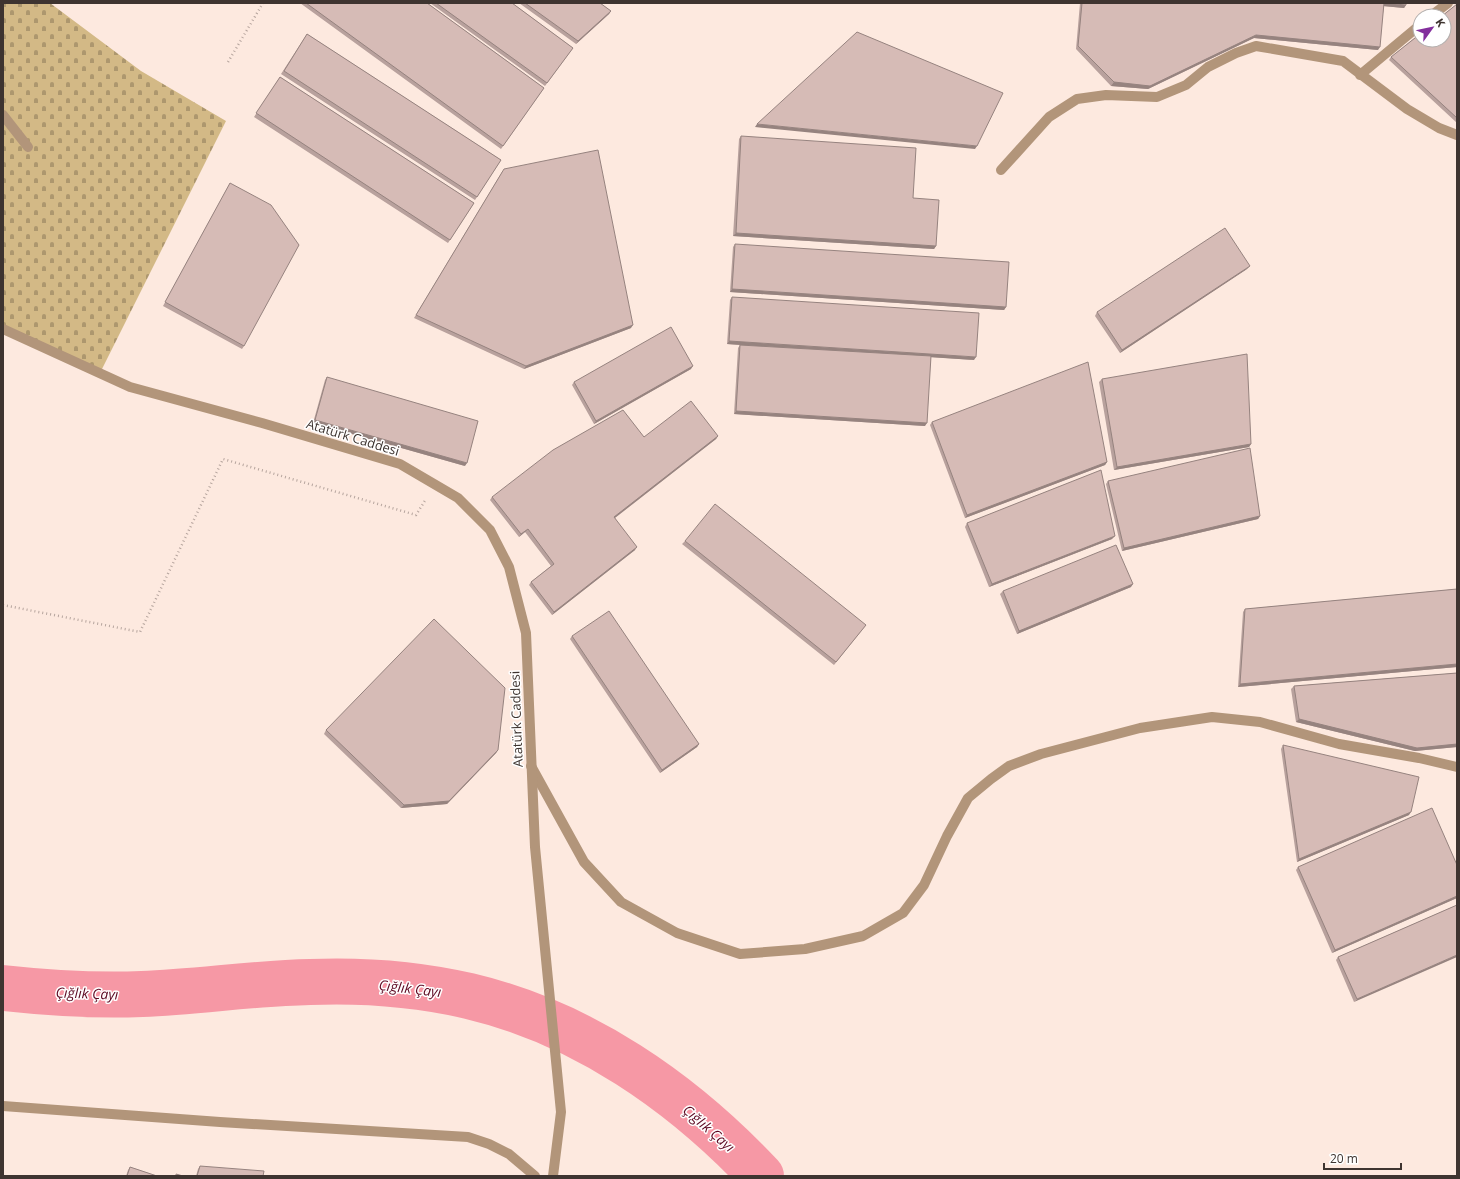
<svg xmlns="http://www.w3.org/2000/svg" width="1460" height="1179" font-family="'Open Sans',sans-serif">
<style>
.cemetery{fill:url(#cemetery-stones)}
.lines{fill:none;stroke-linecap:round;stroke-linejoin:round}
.river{stroke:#f698a5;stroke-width:46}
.path{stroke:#b6a59e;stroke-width:2.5;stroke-dasharray:1 3;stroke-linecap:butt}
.service{stroke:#b2957a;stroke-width:10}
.minor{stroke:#b2957a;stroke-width:10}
.tertiary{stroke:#b2957a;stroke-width:10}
.wall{fill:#b8a19d}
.shaded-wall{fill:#96837f}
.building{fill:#d6bbb6;stroke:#96837f}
.labels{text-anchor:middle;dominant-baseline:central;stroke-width:3;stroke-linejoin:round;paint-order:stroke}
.street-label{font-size:13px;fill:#3e3430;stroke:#fff}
.water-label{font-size:14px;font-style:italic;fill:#5c0821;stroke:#fff}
</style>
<defs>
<pattern id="cemetery-stones" width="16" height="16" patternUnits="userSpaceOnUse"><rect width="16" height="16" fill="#d3b986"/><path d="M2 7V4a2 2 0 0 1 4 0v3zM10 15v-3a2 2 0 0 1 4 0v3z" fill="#ad976e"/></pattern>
</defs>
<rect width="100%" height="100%" fill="#fde9df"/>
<!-- cemetery -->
<path class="cemetery" d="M 3,3 L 50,3 L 141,71 L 226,121 L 100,373 L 3,329 Z"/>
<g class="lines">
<!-- river -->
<path class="river" d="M 3,988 C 49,993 96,996 142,994 C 198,992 254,983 310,982 C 362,980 417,984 469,996 C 583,1023 682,1092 761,1176"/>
<!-- path -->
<path class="path" d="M 228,62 L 263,3
M 3,605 L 140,632 L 223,459 L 416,515 L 426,499"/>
<!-- service -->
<path class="service" d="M 3,115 L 28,147"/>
<!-- minor -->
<path class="minor" d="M 1431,16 L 1448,3
M 1360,75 L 1420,25
M 1001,170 L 1049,117 L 1077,99 L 1106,95 L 1157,97 L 1186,85 L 1208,67 L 1236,53 L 1256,46 L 1343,61 L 1407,109 L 1439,128 L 1457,135
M 531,766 L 584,862 L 621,902 L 677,933 L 740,954 L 805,949 L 863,936 L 903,913 L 924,885 L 947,836 L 968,798 L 991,779 L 1009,766 L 1041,754 L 1140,728 L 1212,717 L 1260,722 L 1339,744 L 1419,758 L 1457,767
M 3,1106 L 220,1122 L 468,1137 L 489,1144 L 509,1154 L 535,1176"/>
<!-- tertiary -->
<path class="tertiary" d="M 3,329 L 130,387 L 262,423 L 400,464 L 458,498 L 490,530 L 509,567 L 526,633 L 535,847 L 561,1112 L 553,1176"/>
</g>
<!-- wall -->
<path class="wall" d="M 300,3 L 427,3 L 544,88 L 501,149 Z
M 430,3 L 512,3 L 573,48 L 545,86 Z
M 519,3 L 600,3 L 611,11 L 609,14 L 576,44 Z
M 1080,3 L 1406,3 L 1406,5 L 1404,8 L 1384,6 L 1378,50 L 1254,38 L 1148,89 L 1111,86 L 1076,49 Z
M 1457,4 L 1457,123 L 1389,60 L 1391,57 Z
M 307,34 L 501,160 L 475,200 L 281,74 Z
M 280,77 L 474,203 L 448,243 L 254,117 Z
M 741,136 L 913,198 L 936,246 L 934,249 L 733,236 L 739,139 Z
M 502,172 L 631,328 L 524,369 L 414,318 Z
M 230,183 L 244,346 L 242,349 L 163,306 Z
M 735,244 L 1006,307 L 1004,310 L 730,292 L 733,247 Z
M 1247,269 L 1120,353 L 1095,316 L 1097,312 Z
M 732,297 L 974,360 L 931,357 L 925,426 L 734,414 L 738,348 L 740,345 L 727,344 L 730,300 Z
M 691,369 L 594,424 L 572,385 L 574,382 Z
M 327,377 L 465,466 L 313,423 L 325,380 Z
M 1102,379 L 1251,444 L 1249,447 L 1114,470 L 1099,382 Z
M 932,422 L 1107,462 L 1105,465 L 965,518 L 930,425 Z
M 718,436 L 716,439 L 615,518 L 635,550 L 552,615 L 529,585 L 531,582 L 551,566 L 525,532 L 519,537 L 490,500 L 492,497 L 644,437 Z
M 1108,481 L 1260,516 L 1258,519 L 1122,551 L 1106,484 Z
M 967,523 L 1112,539 L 989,587 L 965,527 Z
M 685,541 L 866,625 L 834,665 L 682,544 Z
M 1131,587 L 1017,634 L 1000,594 L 1003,591 Z
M 1457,589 L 1457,667 L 1238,687 L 1243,612 L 1245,609 Z
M 572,636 L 699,744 L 697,747 L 660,773 L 570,639 Z
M 1457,673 L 1457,747 L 1415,751 L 1296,722 L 1291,689 L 1294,686 Z
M 326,730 L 498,750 L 496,753 L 447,804 L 401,808 L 324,734 Z
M 1283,745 L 1409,815 L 1297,862 L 1281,749 Z
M 1457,865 L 1457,898 L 1332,953 L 1296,870 L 1298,867 Z
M 1457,905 L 1354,1002 L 1336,960 L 1338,957 Z
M 200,1166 L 263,1176 L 196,1176 L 198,1169 Z
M 130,1167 L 157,1176 L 126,1176 L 128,1170 Z"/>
<!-- shaded-wall -->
<path class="shaded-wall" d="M 1384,3 L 1406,5 L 1404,8 L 1382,6 Z
M 611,11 L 609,14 L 576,44 L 578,41 Z
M 1256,35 L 1380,47 L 1378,50 L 1254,38 L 1148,89 L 1111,86 L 1114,82 Z
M 757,124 L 977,146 L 975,149 L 755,127 Z
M 736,233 L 936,246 L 934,249 L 733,236 Z
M 1250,266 L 1247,269 L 1120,353 L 1122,350 Z
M 732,289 L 1006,307 L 1004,310 L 730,292 Z
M 633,325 L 631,328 L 524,369 L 526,366 Z
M 729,341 L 976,357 L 974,360 L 727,344 Z
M 693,366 L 691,369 L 594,424 L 596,421 Z
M 736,411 L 927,423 L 925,426 L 734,414 Z
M 315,420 L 467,463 L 465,466 L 313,423 Z
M 718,436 L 716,439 L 612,520 L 614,517 Z
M 1251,444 L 1249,447 L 1114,470 L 1117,467 Z
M 1107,462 L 1105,465 L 965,518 L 967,515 Z
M 1260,516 L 1258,519 L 1122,551 L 1124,548 Z
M 528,529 L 525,532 L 519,537 L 521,534 Z
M 1115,536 L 1112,539 L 989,587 L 992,584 Z
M 637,547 L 635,550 L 552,615 L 554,612 Z
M 1133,584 L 1131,587 L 1017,634 L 1019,631 Z
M 1457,664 L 1457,667 L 1238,687 L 1240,684 Z
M 1299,719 L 1457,744 L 1457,747 L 1415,751 L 1296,722 Z
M 699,744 L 697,747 L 660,773 L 662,770 Z
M 498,750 L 496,753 L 447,804 L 401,808 L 404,805 Z
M 1411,812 L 1409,815 L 1297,862 L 1299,859 Z
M 1457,896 L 1457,898 L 1332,953 L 1335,950 Z
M 1457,955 L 1457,957 L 1354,1002 L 1357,999 Z"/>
<!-- building -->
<path class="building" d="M 306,3 L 427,3 L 544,88 L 503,146 Z
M 436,3 L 512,3 L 573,48 L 547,83 Z
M 525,3 L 600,3 L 611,11 L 578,41 Z
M 1082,3 L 1406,3 L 1406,5 L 1384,3 L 1380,47 L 1256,35 L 1150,86 L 1114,82 L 1078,46 Z
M 1457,4 L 1457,118 L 1391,57 L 1420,34 L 1420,40 L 1444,40 L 1444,16 L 1442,16 Z
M 857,32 L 1003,93 L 977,146 L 757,124 Z
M 307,34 L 501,160 L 477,197 L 284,71 Z
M 280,77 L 474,203 L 450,240 L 256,113 Z
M 741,136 L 916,148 L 913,198 L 939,200 L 936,246 L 736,233 Z
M 598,150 L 633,325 L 526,366 L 416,315 L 504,169 Z
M 230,183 L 271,205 L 299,245 L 244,346 L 165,302 Z
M 1225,228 L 1250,266 L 1122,350 L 1097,312 Z
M 735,244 L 1009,262 L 1006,307 L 732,289 Z
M 732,297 L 979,313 L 976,357 L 729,341 Z
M 671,327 L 693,366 L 596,421 L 574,382 Z
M 740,345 L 931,356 L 927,423 L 736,411 Z
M 1247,354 L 1251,444 L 1117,467 L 1102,379 Z
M 1088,362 L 1107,462 L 967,515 L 932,422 Z
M 327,377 L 478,421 L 467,463 L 315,420 Z
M 691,401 L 718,436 L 614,517 L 637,547 L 554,612 L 531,582 L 554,564 L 528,529 L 521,534 L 492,497 L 553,450 L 623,410 L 644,437 Z
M 1250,448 L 1260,516 L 1124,548 L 1108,481 Z
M 1101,470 L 1115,536 L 992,584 L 967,523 Z
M 715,504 L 866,625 L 836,662 L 685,541 Z
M 1116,545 L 1133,584 L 1019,631 L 1003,591 Z
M 1457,589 L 1457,664 L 1240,684 L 1245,609 Z
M 609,611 L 699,744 L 662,770 L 572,636 Z
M 434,619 L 505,688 L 498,750 L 449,801 L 404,805 L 326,730 Z
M 1457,673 L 1457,744 L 1417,748 L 1299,719 L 1294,686 Z
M 1283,745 L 1419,777 L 1411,812 L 1299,859 Z
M 1432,808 L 1457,865 L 1457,896 L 1335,950 L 1298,867 Z
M 1457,905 L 1457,955 L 1357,999 L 1338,957 Z
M 200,1166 L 264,1171 L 263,1176 L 197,1176 Z
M 130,1167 L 157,1176 L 127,1176 Z
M 176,1174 L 183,1176 L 176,1176 Z"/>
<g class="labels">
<!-- street labels -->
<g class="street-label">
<text transform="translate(353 437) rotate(17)">Atatürk Caddesi</text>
<text transform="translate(516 719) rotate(-92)">Atatürk Caddesi</text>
</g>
<!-- water labels -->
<g class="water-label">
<text transform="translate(410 988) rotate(7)">Çığlık Çayı</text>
<text transform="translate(87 993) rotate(2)">Çığlık Çayı</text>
<text transform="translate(709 1128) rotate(41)">Çığlık Çayı</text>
</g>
</g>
<!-- border -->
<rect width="1460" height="1179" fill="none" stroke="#3e3430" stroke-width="8"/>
<!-- north arrow -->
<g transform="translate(1432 28) rotate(57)"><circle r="19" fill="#ffffff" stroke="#b2aeac"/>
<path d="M0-3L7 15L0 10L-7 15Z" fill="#832f9d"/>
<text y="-6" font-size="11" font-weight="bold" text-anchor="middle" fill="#3e3430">K</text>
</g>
<!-- scale -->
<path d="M1324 1163v6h77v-6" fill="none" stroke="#3e3430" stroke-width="2"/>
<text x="1330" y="1163" font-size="12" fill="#3e3430" stroke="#ffffff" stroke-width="3" paint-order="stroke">20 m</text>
</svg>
